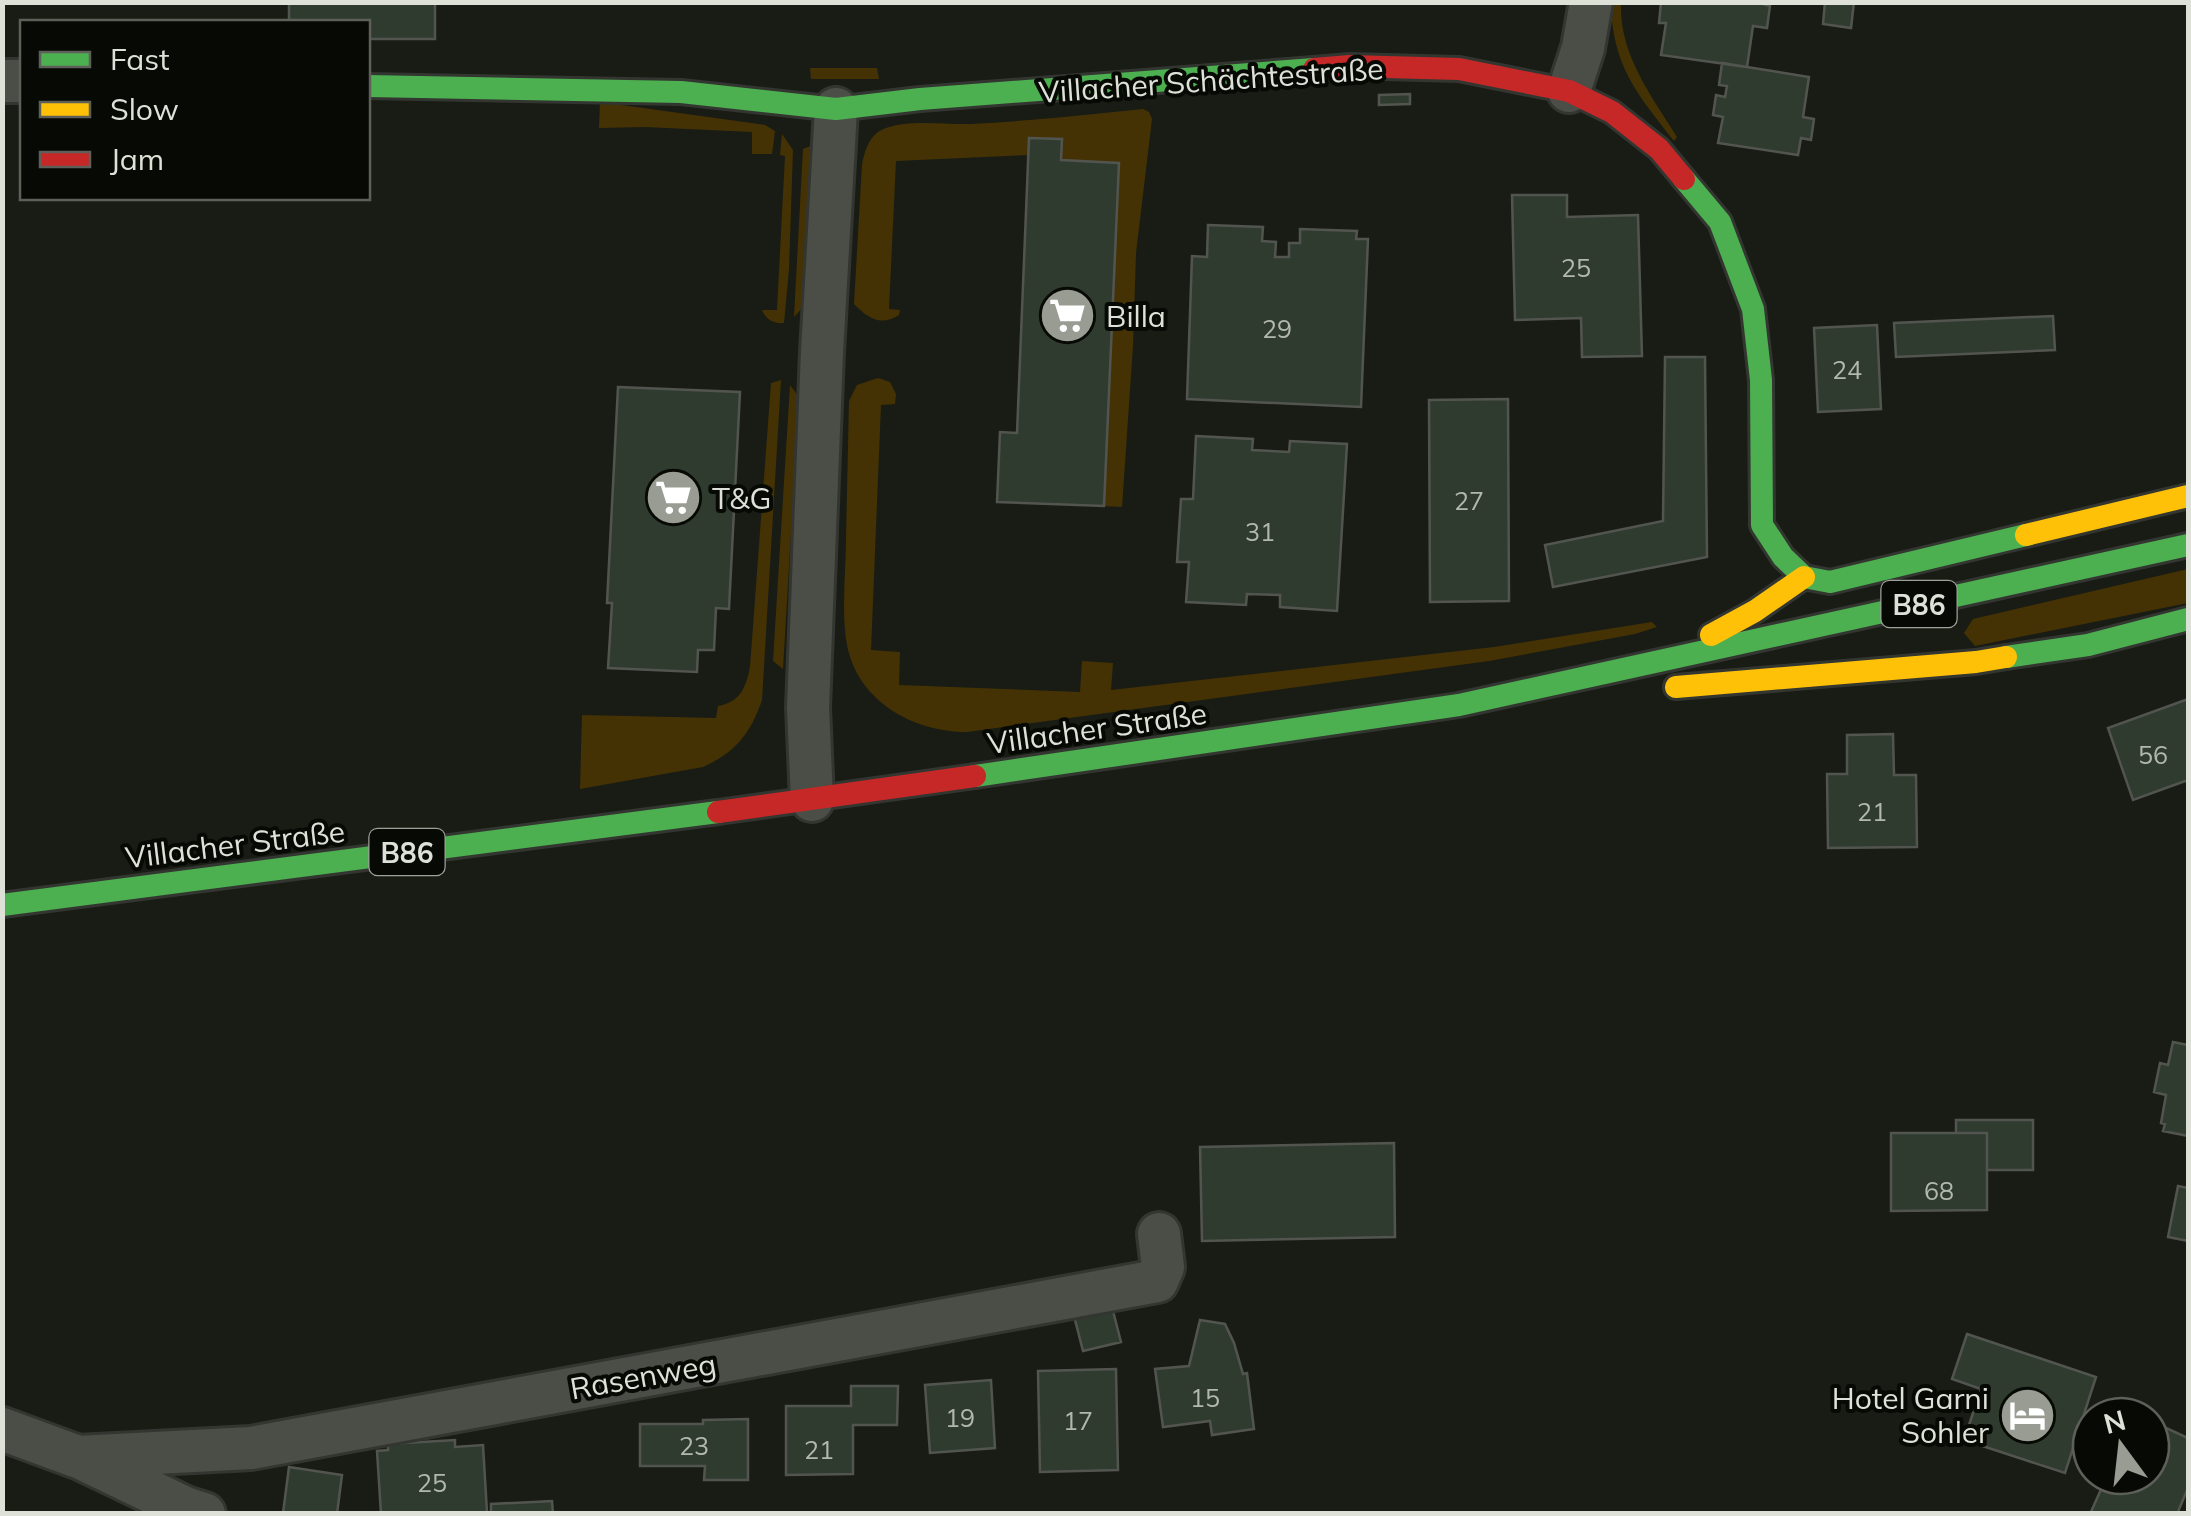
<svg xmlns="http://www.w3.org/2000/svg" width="2191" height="1516" font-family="Mulish,sans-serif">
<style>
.green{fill:#443205}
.building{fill:#303b2f;stroke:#52554f;stroke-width:2.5}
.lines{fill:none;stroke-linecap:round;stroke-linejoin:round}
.street-casing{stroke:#333630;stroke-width:48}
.fast-casing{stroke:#333630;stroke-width:28}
.slow-casing{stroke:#333630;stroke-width:28}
.jam-casing{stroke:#333630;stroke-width:28}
.street{stroke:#4b4e47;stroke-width:42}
.fast{stroke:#4caf50;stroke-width:22}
.slow{stroke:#ffc107;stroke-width:22}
.jam{stroke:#c62828;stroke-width:22}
.labels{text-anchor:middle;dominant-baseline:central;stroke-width:8;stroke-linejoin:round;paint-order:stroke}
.number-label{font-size:25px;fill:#b2b8ad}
.shield{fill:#070904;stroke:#9da098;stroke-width:2.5}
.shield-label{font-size:28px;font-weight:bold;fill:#dde1d7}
.street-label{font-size:30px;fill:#dde1d7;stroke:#070904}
.poi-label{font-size:30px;fill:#dde1d7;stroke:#070904;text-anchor:start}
</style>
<rect width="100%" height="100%" fill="#191c14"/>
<!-- green -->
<path class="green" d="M 1611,3 L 1621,3 C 1619,54 1651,95 1677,137 L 1674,141 C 1637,94 1612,65 1611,3 Z
M 810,68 L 877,68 L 879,79 L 811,79 Z
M 600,102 L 765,125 L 775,131 L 772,154 L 752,154 L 752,132 L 645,127 L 599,128 Z
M 1143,109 L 1149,112 L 1152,119 L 1136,253 L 1133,346 L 1122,507 L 1104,506 L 1118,163 L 1061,160 L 1062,139 L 1030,138 L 1028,155 L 896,161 L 889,309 L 900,310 L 899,315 C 880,327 868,318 854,304 L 862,165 C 865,150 869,134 886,128 C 911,119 944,125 971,124 C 1029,121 1086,115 1143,109 Z
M 782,134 L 793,150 L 789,269 L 784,323 C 774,324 766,320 762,310 L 777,310 L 785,156 L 780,155 Z
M 813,145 L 804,306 L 794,317 L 803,149 Z
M 878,378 L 890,382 L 896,394 L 895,404 L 881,405 L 871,650 L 900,652 L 899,685 L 1080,692 L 1082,661 L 1113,663 L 1111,690 L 1494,647 L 1652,622 L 1657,627 L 1635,634 L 1489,661 L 967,732 C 914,732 858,702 847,645 C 841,611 846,573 846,538 C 847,492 848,447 849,401 L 857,385 Z
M 781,380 L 762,700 C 751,733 735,753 703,767 L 580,789 L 582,715 L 716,718 L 718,706 C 740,702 746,688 750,667 L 771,383 Z
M 790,385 L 799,397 L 783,669 L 773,661 Z
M 2188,569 L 2188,603 L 1975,646 L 1964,633 L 1973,619 Z"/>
<!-- building -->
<path class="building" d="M 289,2 L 435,2 L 435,39 L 368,39 L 368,22 L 289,22 Z
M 1661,2 L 1756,2 L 1770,6 L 1767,28 L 1753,26 L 1747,67 L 1661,55 L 1666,23 L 1659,23 Z
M 1825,2 L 1854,2 L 1851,28 L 1823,24 Z
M 1722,63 L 1809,77 L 1803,117 L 1814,119 L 1811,140 L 1801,138 L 1798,155 L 1718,143 L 1723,117 L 1713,115 L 1716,95 L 1725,97 L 1727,86 L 1719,85 Z
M 1410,94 L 1410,104 L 1379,105 L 1379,95 Z
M 1029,138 L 1062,139 L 1061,160 L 1119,163 L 1104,506 L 997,502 L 1000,432 L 1017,433 Z
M 1512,195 L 1567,195 L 1567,217 L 1638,215 L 1642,356 L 1582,357 L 1581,318 L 1515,320 Z
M 1208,225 L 1263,227 L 1262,241 L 1276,242 L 1275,257 L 1289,257 L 1289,243 L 1300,243 L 1300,229 L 1357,231 L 1356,239 L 1368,239 L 1361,407 L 1187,399 L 1192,256 L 1207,257 Z
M 2053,316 L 2055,350 L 1896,357 L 1894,323 Z
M 1877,325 L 1881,409 L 1818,412 L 1814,328 Z
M 1665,357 L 1705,357 L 1707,557 L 1553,587 L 1545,545 L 1663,521 Z
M 618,387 L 740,392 L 729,609 L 716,608 L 714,650 L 698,650 L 697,672 L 608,668 L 612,603 L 607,603 Z
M 1508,399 L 1509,601 L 1430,602 L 1429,400 Z
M 1196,436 L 1253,439 L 1252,450 L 1289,452 L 1290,441 L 1347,444 L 1337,611 L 1280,607 L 1280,595 L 1247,594 L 1246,605 L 1186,602 L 1189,562 L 1177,562 L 1181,499 L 1193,499 Z
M 2188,699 L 2188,780 L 2133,800 L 2108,728 Z
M 1893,734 L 1894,775 L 1916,775 L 1917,847 L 1828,848 L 1827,774 L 1847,774 L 1847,735 Z
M 2173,1042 L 2188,1045 L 2188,1136 L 2163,1131 L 2165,1124 L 2161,1123 L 2166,1095 L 2154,1092 L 2160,1063 L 2168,1065 Z
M 1956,1120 L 2033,1120 L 2033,1170 L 1987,1170 L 1987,1133 L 1956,1133 Z
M 1891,1133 L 1987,1133 L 1987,1210 L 1891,1211 Z
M 1394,1143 L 1395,1237 L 1202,1241 L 1200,1147 Z
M 2178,1186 L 2188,1188 L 2188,1241 L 2168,1237 Z
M 1112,1307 L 1121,1342 L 1083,1351 L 1074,1316 Z
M 1200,1320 L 1225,1324 L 1234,1343 L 1243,1374 L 1247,1373 L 1254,1429 L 1212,1435 L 1210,1421 L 1163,1427 L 1155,1369 L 1189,1366 Z
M 1967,1334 L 2096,1377 L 2065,1473 L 1964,1440 L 1981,1389 L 1952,1379 Z
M 1116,1369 L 1118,1470 L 1040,1472 L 1038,1371 Z
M 991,1380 L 995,1448 L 930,1453 L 925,1385 Z
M 851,1386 L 898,1386 L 897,1425 L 853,1425 L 853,1474 L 786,1475 L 786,1406 L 851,1406 Z
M 748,1419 L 748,1480 L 704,1480 L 705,1466 L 640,1466 L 640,1424 L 703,1424 L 703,1420 Z
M 2151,1421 L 2188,1438 L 2188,1488 L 2177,1514 L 2090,1514 L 2107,1476 L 2151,1476 Z
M 455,1440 L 455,1447 L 483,1445 L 487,1512 L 381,1514 L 377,1451 L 388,1450 L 388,1444 Z
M 289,1467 L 342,1475 L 337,1514 L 283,1513 Z
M 552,1501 L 553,1514 L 491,1514 L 491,1504 Z"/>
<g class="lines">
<defs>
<path id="street" d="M 2,81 L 22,81
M 1569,91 L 1583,48 L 1591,2
M 812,800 L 808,707 L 822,352 L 836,109
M 2,1429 L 78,1457 L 251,1448 L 1157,1281 L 1163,1267 L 1159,1234
M 83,1459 L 185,1508 L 204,1514"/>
<path id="fast" d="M 368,86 L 681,92 L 836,109 L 920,99 L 1314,69
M 1684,179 L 1720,222 L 1753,309 L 1761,380 L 1762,525 L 1783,557 L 1804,577 L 1830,582 L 2026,535
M 2006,657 L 2088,645 L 2188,619
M 975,776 L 1459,705 L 2188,545
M 2,905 L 718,812"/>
<path id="slow" d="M 2026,535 L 2188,496
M 1711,635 L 1755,611 L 1804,577
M 1676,687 L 1976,662 L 2006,657"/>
<path id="jam" d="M 1314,69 L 1350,66 L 1459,69 L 1569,91 L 1612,112 L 1659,149 L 1684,179
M 718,812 L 975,776"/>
</defs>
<!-- street casing -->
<use href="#street" class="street-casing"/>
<!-- fast casing -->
<use href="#fast" class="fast-casing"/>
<!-- slow casing -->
<use href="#slow" class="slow-casing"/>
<!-- jam casing -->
<use href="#jam" class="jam-casing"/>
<!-- street -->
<use href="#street" class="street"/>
<!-- fast -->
<use href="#fast" class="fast"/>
<!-- slow -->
<use href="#slow" class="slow"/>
<!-- jam -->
<use href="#jam" class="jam"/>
</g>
<!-- icons -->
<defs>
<symbol id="supermarket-disc" viewBox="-11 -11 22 22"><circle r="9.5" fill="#989c93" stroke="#070904"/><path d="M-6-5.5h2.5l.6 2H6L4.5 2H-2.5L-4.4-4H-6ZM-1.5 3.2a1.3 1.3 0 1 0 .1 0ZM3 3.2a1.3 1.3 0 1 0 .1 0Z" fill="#fff"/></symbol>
<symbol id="hotel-disc" viewBox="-11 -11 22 22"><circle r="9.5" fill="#989c93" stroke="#070904"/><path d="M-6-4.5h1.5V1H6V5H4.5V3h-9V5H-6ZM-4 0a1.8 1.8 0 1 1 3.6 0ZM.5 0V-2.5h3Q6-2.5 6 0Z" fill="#fff"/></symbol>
</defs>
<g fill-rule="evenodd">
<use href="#supermarket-disc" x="1036" y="284" width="63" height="63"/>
<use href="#supermarket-disc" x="642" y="466" width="63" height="63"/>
<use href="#hotel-disc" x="1996" y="1384" width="63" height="63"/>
</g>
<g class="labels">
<!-- number labels -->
<g class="number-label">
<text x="1576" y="267">25</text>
<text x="1277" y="328">29</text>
<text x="1847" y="369">24</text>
<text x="1469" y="500">27</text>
<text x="1260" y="531">31</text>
<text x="2153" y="754">56</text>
<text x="1872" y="811">21</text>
<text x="1939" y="1190">68</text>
<text x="1205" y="1397">15</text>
<text x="960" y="1417">19</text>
<text x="1078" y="1420">17</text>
<text x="694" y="1445">23</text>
<text x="819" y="1449">21</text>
<text x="432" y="1482">25</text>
</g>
<!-- shield labels -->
<g class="shield">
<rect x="1881.5" y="581" width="75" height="46" rx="8"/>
<rect x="369.5" y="829" width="75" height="46" rx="8"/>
</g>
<g class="shield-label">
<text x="1919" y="604">B86</text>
<text x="407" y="852">B86</text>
</g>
<!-- street labels -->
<g class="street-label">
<text transform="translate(1211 80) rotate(-4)">Villacher Schächtestraße</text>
<text transform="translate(1097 728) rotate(-8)">Villacher Straße</text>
<text transform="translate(235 844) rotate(-7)">Villacher Straße</text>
<text transform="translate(643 1376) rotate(-10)">Rasenweg</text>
</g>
<!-- poi labels -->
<g class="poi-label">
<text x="1106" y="316">Billa</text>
<text x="712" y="498">T&amp;G</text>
<text x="1989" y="1398" text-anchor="end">Hotel Garni<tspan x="1989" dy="34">Sohler</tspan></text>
</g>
</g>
<!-- border -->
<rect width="2191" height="1516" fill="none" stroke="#dde1d7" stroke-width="10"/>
<!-- legend -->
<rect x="20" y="20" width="350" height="180" fill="#070904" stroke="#5d5f58" stroke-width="2.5"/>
<rect x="40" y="52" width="50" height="15" fill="#4caf50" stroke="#5d5f58" stroke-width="2.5"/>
<text x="110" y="70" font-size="30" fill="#dde1d7">Fast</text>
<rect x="40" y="102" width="50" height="15" fill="#ffc107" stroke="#5d5f58" stroke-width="2.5"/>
<text x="110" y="120" font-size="30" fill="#dde1d7">Slow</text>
<rect x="40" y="152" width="50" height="15" fill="#c62828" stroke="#5d5f58" stroke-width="2.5"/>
<text x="110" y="170" font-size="30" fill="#dde1d7">Jam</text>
<!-- north arrow -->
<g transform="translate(2121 1446) rotate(345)"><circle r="48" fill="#070904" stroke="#5d5f58" stroke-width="2.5"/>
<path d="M0-8L18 38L0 25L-18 38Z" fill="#989c93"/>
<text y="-15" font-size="28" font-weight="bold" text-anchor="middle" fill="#dde1d7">N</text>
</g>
</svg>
